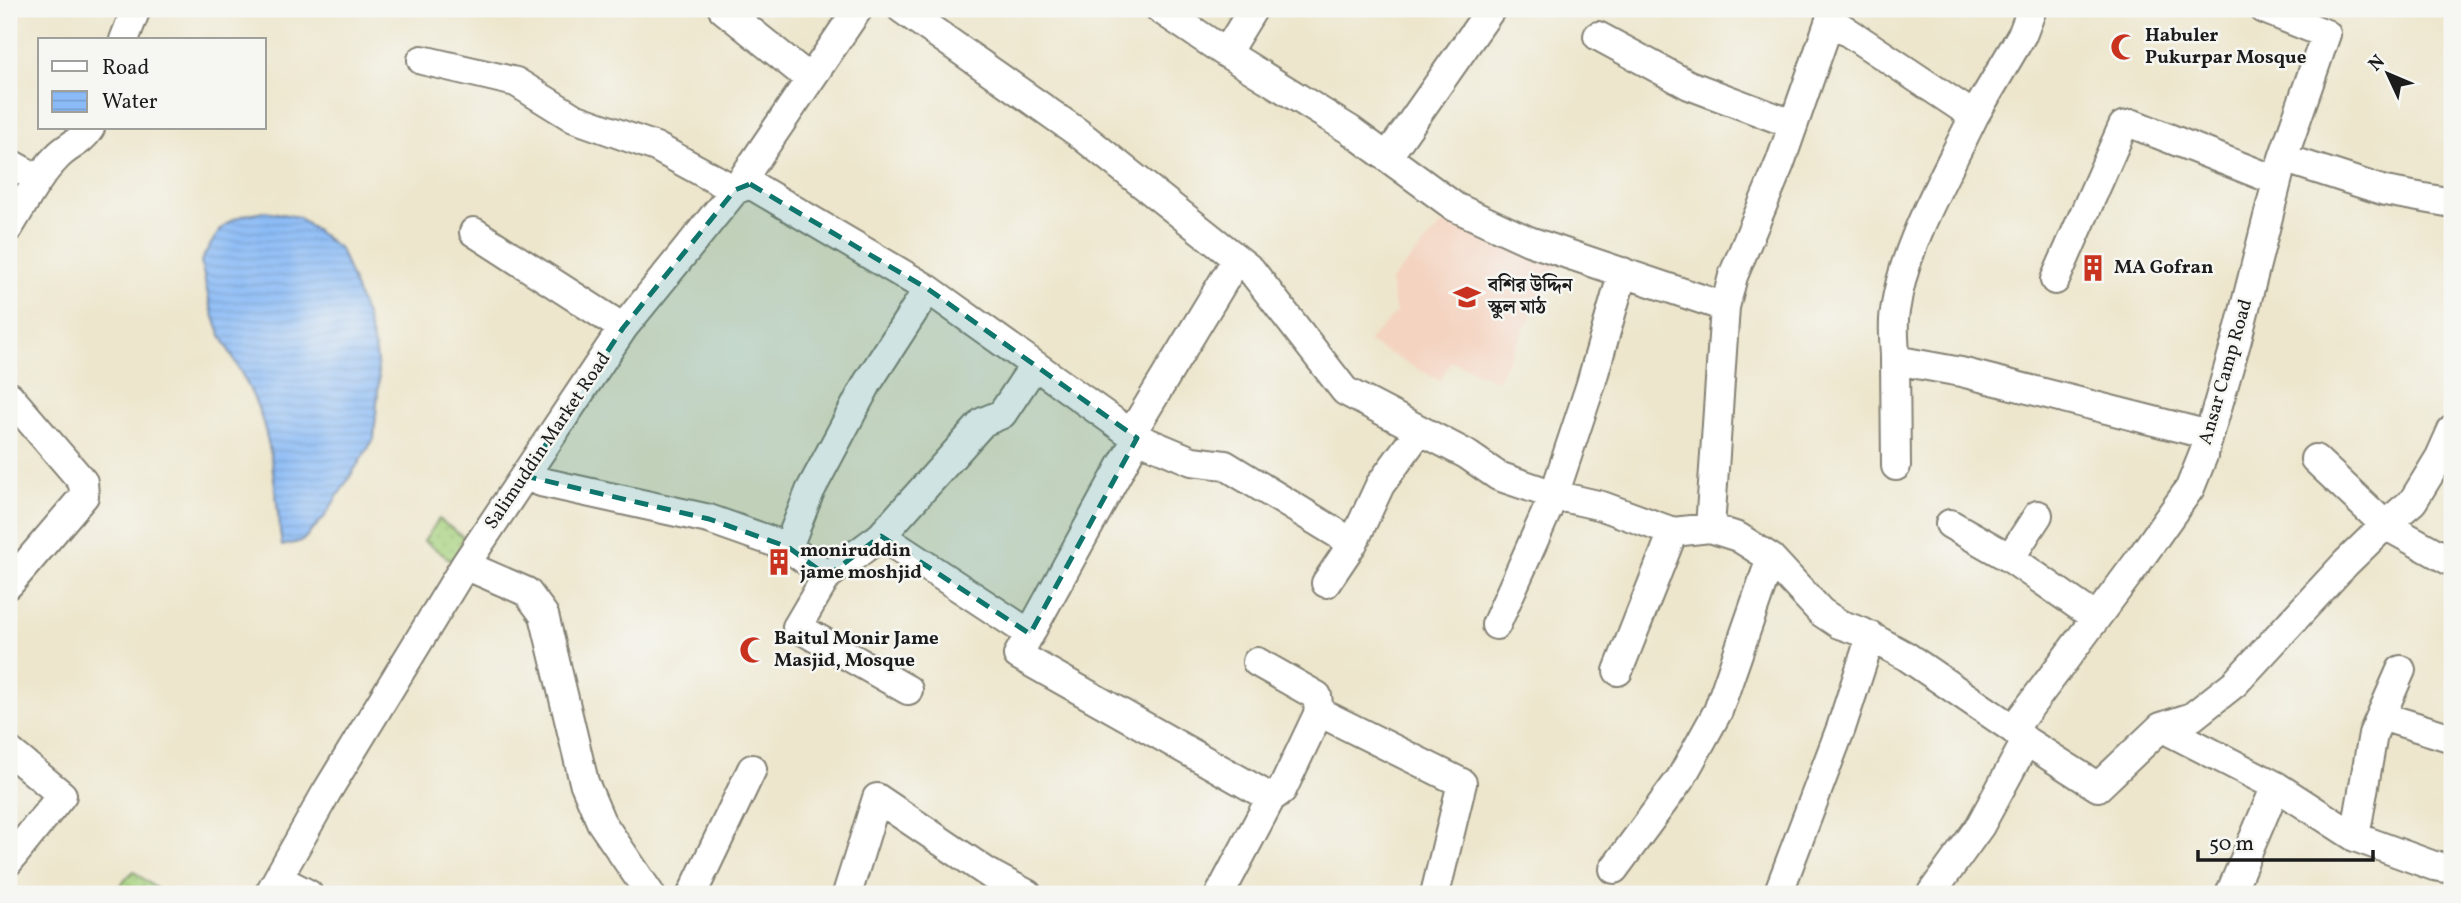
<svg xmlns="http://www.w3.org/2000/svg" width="2461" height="903" font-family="Vollkorn,'Noto Serif Bengali',serif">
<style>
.built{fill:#f4d3c0}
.grass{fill:url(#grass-dots);stroke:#60764c;stroke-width:2}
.water{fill:url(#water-rules);stroke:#546c89;stroke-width:2}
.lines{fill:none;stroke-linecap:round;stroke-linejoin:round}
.minor-casing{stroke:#848174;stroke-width:32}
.minor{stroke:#fff;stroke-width:28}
.marked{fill:#0f766e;fill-opacity:0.2;stroke:#0f766e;stroke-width:5;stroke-dasharray:14 9;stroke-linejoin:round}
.labels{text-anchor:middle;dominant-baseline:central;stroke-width:5;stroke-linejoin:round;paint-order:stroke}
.poi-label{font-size:19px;font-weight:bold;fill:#1c1c1c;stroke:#f6f6f2;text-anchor:start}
.street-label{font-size:19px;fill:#1c1c1c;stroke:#f6f6f2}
</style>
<defs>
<pattern id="grass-dots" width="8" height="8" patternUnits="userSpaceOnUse" patternTransform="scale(1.75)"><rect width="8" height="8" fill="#a5d07c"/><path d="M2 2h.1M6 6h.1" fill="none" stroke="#8db26b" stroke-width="1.8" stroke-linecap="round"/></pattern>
<pattern id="water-rules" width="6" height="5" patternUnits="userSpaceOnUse" patternTransform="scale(1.75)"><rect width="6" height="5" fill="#8bbbf6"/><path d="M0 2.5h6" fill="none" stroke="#77a0d2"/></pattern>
</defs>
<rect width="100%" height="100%" fill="#f6f6f2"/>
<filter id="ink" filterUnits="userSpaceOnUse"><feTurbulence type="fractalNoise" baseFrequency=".0143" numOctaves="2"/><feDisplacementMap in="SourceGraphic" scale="14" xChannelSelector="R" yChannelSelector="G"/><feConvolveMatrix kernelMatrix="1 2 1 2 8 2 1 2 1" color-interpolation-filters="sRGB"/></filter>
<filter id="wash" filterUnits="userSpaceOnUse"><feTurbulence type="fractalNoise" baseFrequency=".00686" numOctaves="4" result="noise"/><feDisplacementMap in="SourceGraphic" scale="28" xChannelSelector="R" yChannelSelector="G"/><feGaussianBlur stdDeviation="1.57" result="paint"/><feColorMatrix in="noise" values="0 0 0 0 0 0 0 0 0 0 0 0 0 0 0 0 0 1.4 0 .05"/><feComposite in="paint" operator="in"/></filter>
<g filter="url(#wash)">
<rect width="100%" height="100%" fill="#ede6cc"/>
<!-- built -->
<path class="built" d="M 1455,210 L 1560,261 L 1497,381 L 1451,361 L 1440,381 L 1368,342 L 1396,313 L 1390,282 Z"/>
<!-- grass -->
<path class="grass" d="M 439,519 L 470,542 L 455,563 L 424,541 Z
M 133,871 L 163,894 L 113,894 Z"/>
<!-- water -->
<path class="water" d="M 266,211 L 298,217 L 340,249 L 365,313 L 376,353 L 379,380 L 374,439 L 323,519 L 302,541 L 282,546 C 276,505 275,463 263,423 C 254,391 235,364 221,335 C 210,311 206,286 201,261 C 221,227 224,216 266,211 Z"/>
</g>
<g filter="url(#ink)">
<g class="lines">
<defs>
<path id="minor" d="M 723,9 L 810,79
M 902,9 L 1077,132 L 1251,270 L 1345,391 L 1466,454 L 1498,476 L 1554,495 L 1602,506 L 1673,532 L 1710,528 L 1738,537 L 1771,558 L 1821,612 L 1839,624 L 1862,632 L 1906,656 L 2013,729 L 2026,741
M 1160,9 L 1226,53 L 1350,130 L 1455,207 L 1529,241 L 1725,307
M 1830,20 L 1974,116 L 2023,33 L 2032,9
M 1598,36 L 1689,85 L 1792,124
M 124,40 L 136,9
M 1226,53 L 1253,9
M 422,60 L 516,82 L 574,118 L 656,147 L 735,190 L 750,184 L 928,289 L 1137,438 L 1192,461 L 1225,465 L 1353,543
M 1388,156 L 1491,9
M 2283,158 L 2385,191 L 2452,203
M 9,163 L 38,179
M 9,227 C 24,203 37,177 57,157 C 69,144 80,144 90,128
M 474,232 L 623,328
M 2055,280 L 2123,126 L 2133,124 L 2277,181
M 1895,360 C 1895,344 1892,327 1895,311 C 1904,244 1945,177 1974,116
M 9,396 L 83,482 L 84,496 L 9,584
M 1131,434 L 1237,259
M 1137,438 L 1018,655 L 1271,798
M 2315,459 L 2385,525 L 2452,562
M 1896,466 L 1895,360 L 1961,372 L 2209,435
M 525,476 L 541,482 L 709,519 L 788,547 L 827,576
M 2038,515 L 2010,558 L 2096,618
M 1950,524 L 2010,558
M 1710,528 L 1725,307 L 1733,276 L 1780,163 L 1830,20 L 1831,9
M 881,536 L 1030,634
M 788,547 L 810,491 L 868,382 L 928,289
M 465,565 L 527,592 L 544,615 L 584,782 L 601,822 L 650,894
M 1326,583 L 1353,543 L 1380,485 L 1420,430
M 1496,625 L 1554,495 L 1590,387 L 1623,272
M 1257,662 L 1317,696 L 1319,712
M 1618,671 L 1673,532
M 908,690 L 797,627 L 827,576 L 881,536 L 983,422 L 1002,414 L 1034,366
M 2381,716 L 2452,738
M 2161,727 L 2192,717 L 2235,683 L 2346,563 L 2385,525 L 2413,501 L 2440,457 L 2452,430
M 2013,729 L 2137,563 L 2190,488 L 2204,453 L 2237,339 L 2283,158 L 2326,34 L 2264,9
M 9,751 L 62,795 L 9,861
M 2355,837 L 2373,734 L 2401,670
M 1614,869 L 1681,778 L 1718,711 L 1771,558
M 279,879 L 308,894
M 269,894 L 326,793 L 465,565 L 623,328 L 735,190 L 858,9
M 692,894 L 752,769
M 847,894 L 877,798 L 991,875 L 1027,894
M 1220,894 L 1271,798 L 1282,790 L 1319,712 L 1462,783 L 1435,894
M 1778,894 L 1841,728 L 1871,636
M 1931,894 L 1980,826 L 2026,741 L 2098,787 L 2161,727 L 2276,786 L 2355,837 L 2434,866 L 2452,869
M 2230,894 L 2276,786"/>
</defs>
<!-- minor casing -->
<use href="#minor" class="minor-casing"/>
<!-- minor -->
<use href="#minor" class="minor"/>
</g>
</g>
<!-- marked area -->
<path class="marked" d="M 750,184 L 928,289 L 1137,438 L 1030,634 L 881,536 L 827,576 L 788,547 L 709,519 L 525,476 L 623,328 L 735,190 Z"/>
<!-- icons -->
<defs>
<symbol id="mosque-bare" viewBox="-9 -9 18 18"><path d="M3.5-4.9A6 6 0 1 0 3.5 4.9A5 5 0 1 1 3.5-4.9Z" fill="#c8321e" stroke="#f6f6f2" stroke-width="2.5" paint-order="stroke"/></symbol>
<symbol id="building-bare" viewBox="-9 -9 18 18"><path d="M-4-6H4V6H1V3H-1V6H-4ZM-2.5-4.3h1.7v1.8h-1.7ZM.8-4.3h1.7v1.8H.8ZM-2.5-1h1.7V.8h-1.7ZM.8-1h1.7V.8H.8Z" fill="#c8321e" stroke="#f6f6f2" stroke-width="2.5" paint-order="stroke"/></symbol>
<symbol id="school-bare" viewBox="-9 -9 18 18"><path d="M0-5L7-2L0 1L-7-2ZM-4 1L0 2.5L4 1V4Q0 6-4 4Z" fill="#c8321e" stroke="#f6f6f2" stroke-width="2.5" paint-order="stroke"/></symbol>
</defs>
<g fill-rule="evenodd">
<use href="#mosque-bare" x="2105" y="28" width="38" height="38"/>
<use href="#building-bare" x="2074" y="249" width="38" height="38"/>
<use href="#school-bare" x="1448" y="278" width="38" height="38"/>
<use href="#building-bare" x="760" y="543" width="38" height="38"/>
<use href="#mosque-bare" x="734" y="631" width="38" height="38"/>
</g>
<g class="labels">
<!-- poi labels -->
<g class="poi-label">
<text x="2145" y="36">Habuler<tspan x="2145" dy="22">Pukurpar Mosque</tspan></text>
<text x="2114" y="268">MA Gofran</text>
<text x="1488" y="286">বশির উদ্দিন<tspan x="1488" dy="22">স্কুল মাঠ</tspan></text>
<text x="800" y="551">moniruddin<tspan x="800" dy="22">jame moshjid</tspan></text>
<text x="774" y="639">Baitul Monir Jame<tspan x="774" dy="22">Masjid, Mosque</tspan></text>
</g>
<!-- street labels -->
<g class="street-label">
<text transform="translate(2226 372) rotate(-74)">Ansar Camp Road</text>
<text transform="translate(548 441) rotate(-56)">Salimuddin Market Road</text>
</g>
</g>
<!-- margin -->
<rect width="2461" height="903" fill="none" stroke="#f6f6f2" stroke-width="35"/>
<!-- legend -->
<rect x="38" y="38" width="228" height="91" fill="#f6f6f2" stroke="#9f9f9c" stroke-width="2"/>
<rect x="52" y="61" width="35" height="10" fill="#ffffff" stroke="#9f9f9c" stroke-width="2"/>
<text x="102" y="74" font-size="21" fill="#1c1c1c">Road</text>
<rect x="52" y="91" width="35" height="21" fill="url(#water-rules)" stroke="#9f9f9c" stroke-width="2"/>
<text x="102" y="108" font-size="21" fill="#1c1c1c">Water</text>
<!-- north arrow -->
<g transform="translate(2388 74) rotate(314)" stroke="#f6f6f2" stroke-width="5" paint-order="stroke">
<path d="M0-5L12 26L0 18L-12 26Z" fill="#1c1c1c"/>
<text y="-10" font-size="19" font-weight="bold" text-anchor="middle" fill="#1c1c1c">N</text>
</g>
<!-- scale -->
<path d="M2198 850v10h175v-10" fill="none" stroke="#1c1c1c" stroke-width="3.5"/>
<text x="2209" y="850" font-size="21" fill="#1c1c1c" stroke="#f6f6f2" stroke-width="5" paint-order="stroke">50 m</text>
</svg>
